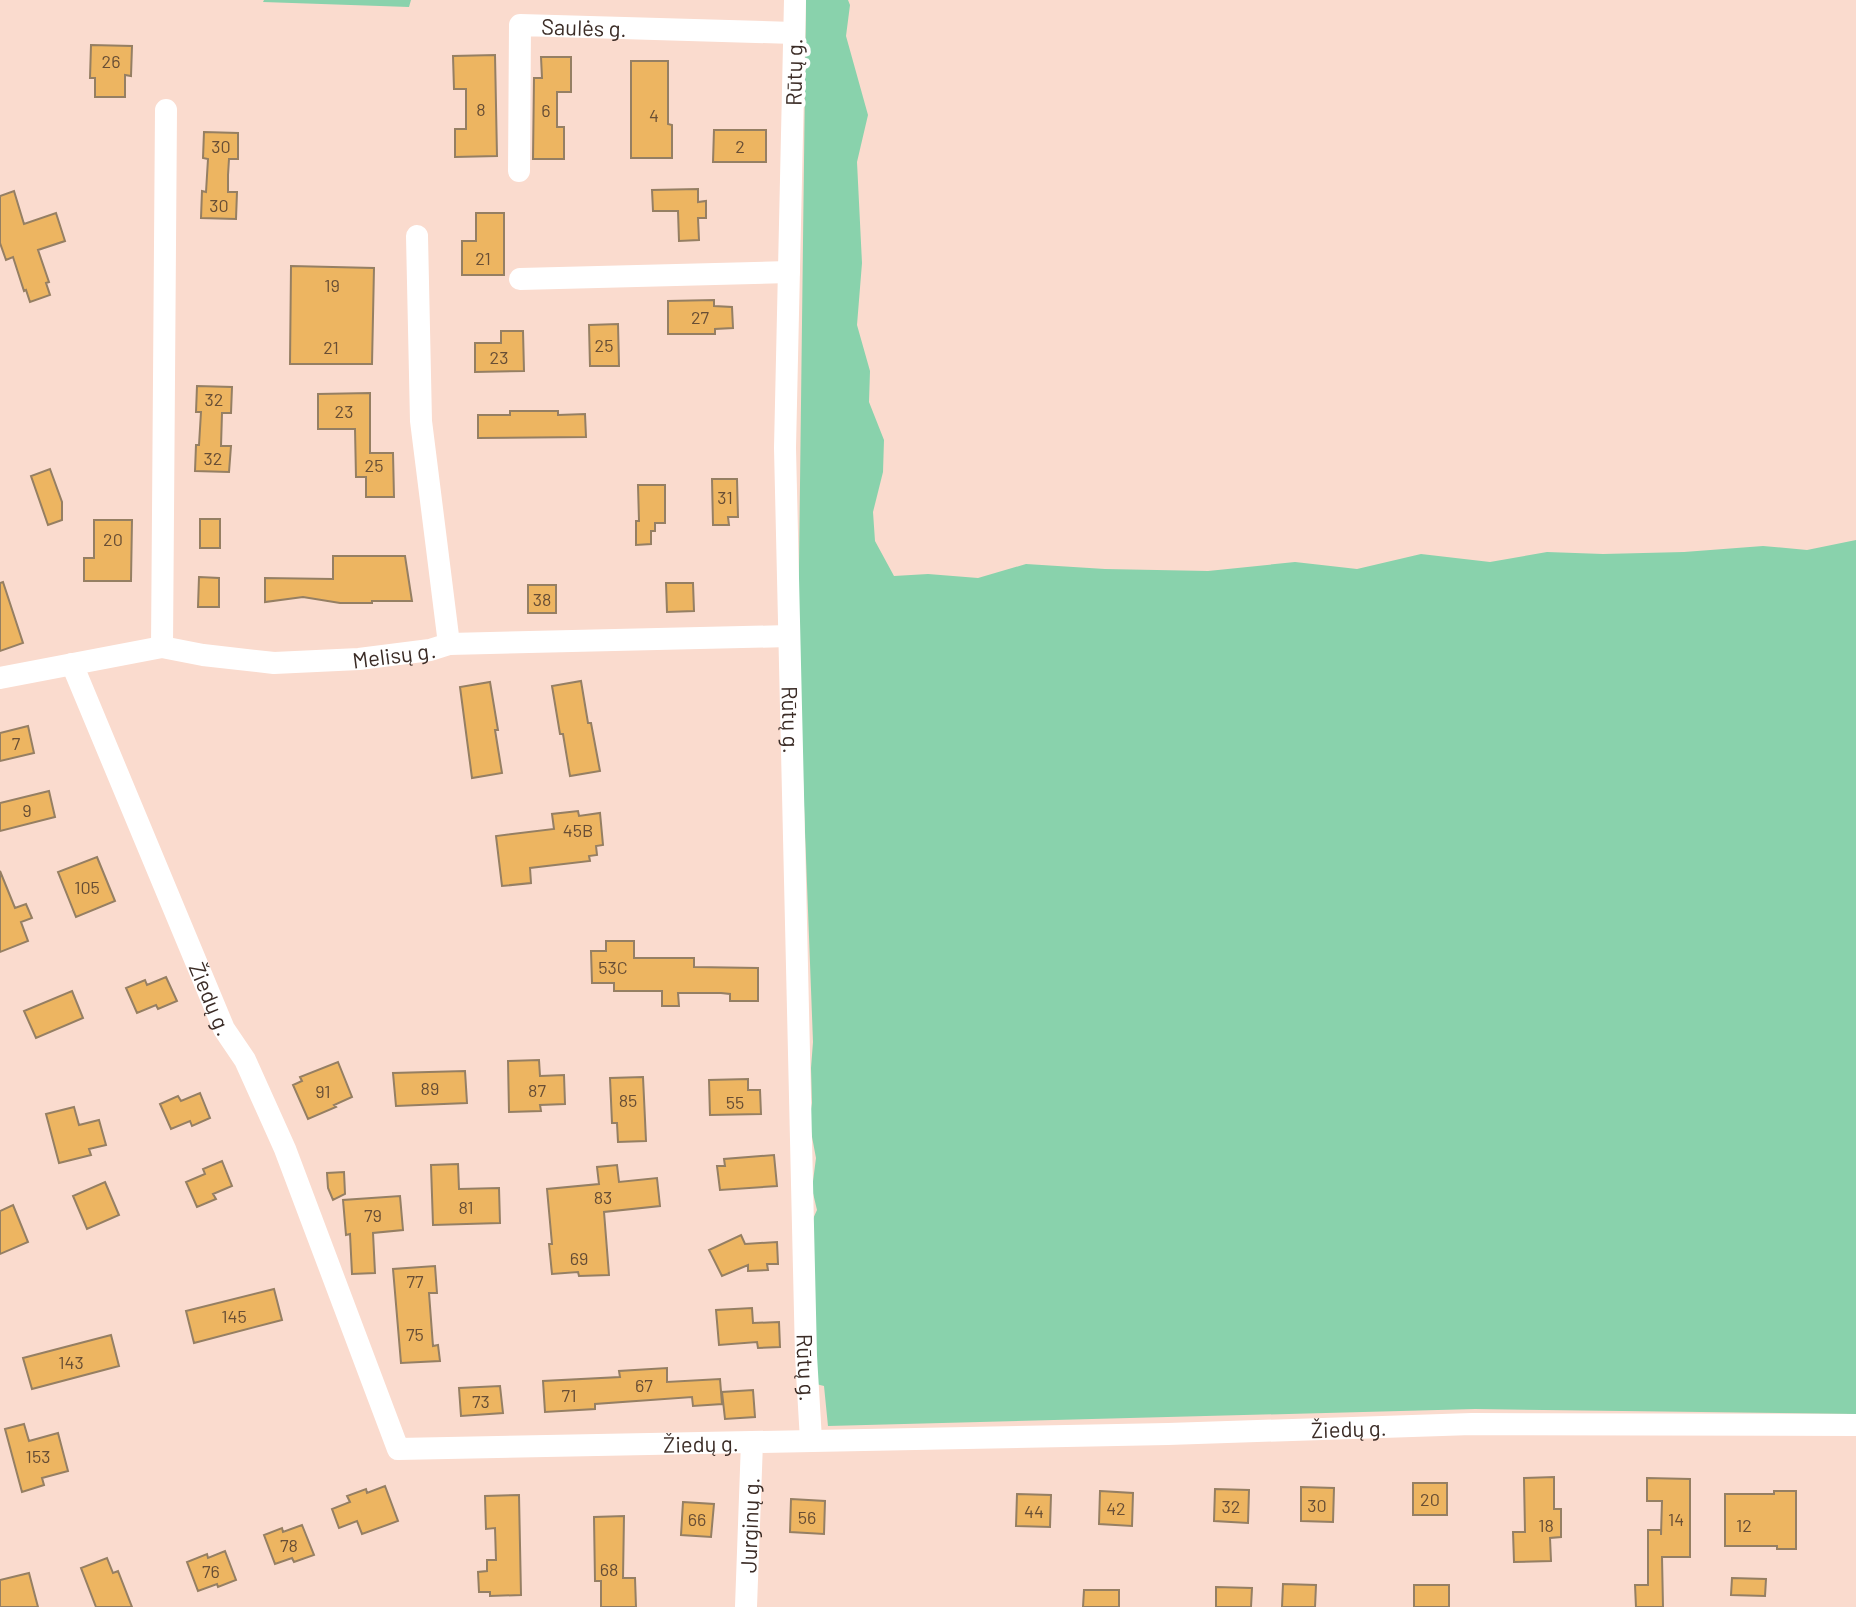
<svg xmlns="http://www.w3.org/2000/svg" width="1856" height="1607" font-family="Barlow,sans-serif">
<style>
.green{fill:#89d2ac}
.building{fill:#edb561;stroke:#957f63;stroke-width:2}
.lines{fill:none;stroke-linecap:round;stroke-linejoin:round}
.minor{stroke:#fff;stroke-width:22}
.labels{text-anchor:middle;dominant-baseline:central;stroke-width:8;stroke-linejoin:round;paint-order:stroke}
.number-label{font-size:18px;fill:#684e35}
.street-label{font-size:22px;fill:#3b2c26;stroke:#fff}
</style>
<rect width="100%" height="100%" fill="#fadbce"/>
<!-- green -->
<path class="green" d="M 264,0 L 411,0 L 409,7 L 263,2 Z
M 806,0 L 848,0 L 850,5 L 846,36 L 868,115 L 857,162 L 862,263 L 857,325 L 870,371 L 869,402 L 884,440 L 883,472 L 873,512 L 875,541 L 894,576 L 928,574 L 978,578 L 1026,564 L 1105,569 L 1208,571 L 1295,562 L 1357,569 L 1421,554 L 1490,562 L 1547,552 L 1603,554 L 1684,552 L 1763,546 L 1807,550 L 1856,540 L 1856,1414 L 1475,1409 L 828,1426 L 824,1386 L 812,1383 L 812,1221 L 817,1210 L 812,1189 L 816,1158 L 809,1121 L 812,1103 L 811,1068 L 813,1042 L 798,647 Z"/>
<!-- building -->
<path class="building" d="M 91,45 L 132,46 L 131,76 L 125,75 L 125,97 L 95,97 L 95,78 L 90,78 Z
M 495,55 L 497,156 L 455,157 L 455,129 L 466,129 L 466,89 L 454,89 L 453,56 Z
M 541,57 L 571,57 L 571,92 L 557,92 L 557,127 L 564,127 L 564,159 L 533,159 L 534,78 L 542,78 Z
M 631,61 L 668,61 L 668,124 L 672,125 L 672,158 L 631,158 Z
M 714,130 L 766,130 L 766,162 L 713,162 Z
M 204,132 L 238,133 L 238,159 L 229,159 L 228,175 L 228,192 L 237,192 L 236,219 L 201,218 L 202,191 L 206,192 L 208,159 L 203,158 Z
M 698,189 L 698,202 L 706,201 L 706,218 L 698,218 L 699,240 L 679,241 L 678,211 L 653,211 L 652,190 Z
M 14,191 L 24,224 L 56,213 L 65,241 L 38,250 L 49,282 L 46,283 L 50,295 L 30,302 L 26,290 L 24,291 L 13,257 L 6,260 L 0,243 L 0,196 Z
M 476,213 L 504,213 L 504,275 L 462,275 L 462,241 L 476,241 Z
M 291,266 L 374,268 L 372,364 L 290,364 Z
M 714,300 L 714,306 L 732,307 L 733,328 L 715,329 L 715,334 L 668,334 L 668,301 Z
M 618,324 L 619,366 L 590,366 L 589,325 Z
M 501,331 L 523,331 L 524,371 L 475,372 L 475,343 L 501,343 Z
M 197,386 L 232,387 L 231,413 L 222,413 L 221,446 L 231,446 L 229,472 L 195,471 L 196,445 L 199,445 L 201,412 L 196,412 Z
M 370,393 L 370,453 L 393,453 L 394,497 L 366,497 L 366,477 L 356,477 L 355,429 L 318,429 L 318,394 Z
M 510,411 L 558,411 L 558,415 L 585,414 L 586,437 L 478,438 L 478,415 L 510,415 Z
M 50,469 L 62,502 L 62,520 L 48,525 L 31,476 Z
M 712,479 L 737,479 L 738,517 L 728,517 L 729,525 L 713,525 Z
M 638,485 L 665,485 L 665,523 L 655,523 L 655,531 L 651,531 L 651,544 L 636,545 L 636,521 L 639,521 Z
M 200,519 L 220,519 L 220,548 L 200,548 Z
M 94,520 L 132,520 L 131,581 L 84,581 L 84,558 L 94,558 Z
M 333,556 L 405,556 L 412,601 L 372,601 L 372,603 L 340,603 L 303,597 L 265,602 L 265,578 L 333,579 Z
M 199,577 L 219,578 L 219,607 L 198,607 Z
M 3,582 L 23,643 L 0,651 L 0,583 Z
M 666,583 L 693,583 L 694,611 L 667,612 Z
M 528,585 L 556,585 L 556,613 L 528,613 Z
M 581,681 L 588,723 L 591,723 L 600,771 L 570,776 L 563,734 L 560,734 L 552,686 Z
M 490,682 L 498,730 L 495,730 L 502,773 L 472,778 L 460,687 Z
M 28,726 L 34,753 L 0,761 L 0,733 Z
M 49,791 L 55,817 L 0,831 L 0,803 Z
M 578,811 L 579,816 L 600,813 L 603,845 L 596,846 L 597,855 L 589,856 L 590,861 L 530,868 L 531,883 L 502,886 L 496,836 L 554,829 L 552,814 Z
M 97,857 L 115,901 L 76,917 L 58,872 Z
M 0,871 L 15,908 L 26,904 L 32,918 L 21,922 L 28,941 L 0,952 Z
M 606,941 L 634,941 L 634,958 L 694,958 L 694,967 L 758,968 L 758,1001 L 730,1001 L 730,994 L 721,993 L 678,993 L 679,1006 L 662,1006 L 662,991 L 614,991 L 614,983 L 592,983 L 591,951 L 606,951 Z
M 166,977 L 177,1001 L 158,1009 L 156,1005 L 137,1013 L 126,988 L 145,980 L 147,985 Z
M 72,991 L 83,1018 L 36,1038 L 24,1011 Z
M 539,1060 L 540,1076 L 564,1075 L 565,1104 L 540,1105 L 541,1111 L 509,1112 L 508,1061 Z
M 338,1062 L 352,1097 L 334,1105 L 336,1107 L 308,1119 L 293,1085 L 302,1081 L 300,1077 Z
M 465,1071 L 467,1103 L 396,1106 L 393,1073 Z
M 643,1077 L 646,1141 L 618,1142 L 617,1123 L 612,1123 L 610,1078 Z
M 748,1079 L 748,1090 L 760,1090 L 761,1114 L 710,1115 L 709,1080 Z
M 200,1093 L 210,1118 L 192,1126 L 190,1121 L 171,1129 L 160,1104 L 178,1096 L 181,1101 Z
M 74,1107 L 79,1125 L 99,1120 L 106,1145 L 89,1149 L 91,1155 L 59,1163 L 46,1114 Z
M 774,1155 L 777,1186 L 720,1190 L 717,1166 L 725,1166 L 724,1159 Z
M 222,1161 L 232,1186 L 213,1194 L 216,1199 L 197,1207 L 186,1182 L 205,1174 L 203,1169 Z
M 458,1164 L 459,1189 L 499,1188 L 500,1223 L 433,1225 L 431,1165 Z
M 617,1165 L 619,1182 L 657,1178 L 660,1206 L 604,1212 L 609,1275 L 579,1276 L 578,1272 L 552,1274 L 549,1244 L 552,1244 L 547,1189 L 599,1184 L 597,1167 Z
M 344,1172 L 345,1194 L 333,1200 L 328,1188 L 327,1173 Z
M 105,1182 L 119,1215 L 87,1229 L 73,1196 Z
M 400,1196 L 403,1230 L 373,1233 L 375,1273 L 352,1274 L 350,1234 L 346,1235 L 343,1200 Z
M 13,1205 L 28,1242 L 0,1254 L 0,1211 Z
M 741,1235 L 745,1244 L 777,1242 L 778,1264 L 767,1264 L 768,1270 L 748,1271 L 748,1265 L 722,1276 L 709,1250 Z
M 435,1266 L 437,1293 L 429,1293 L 433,1346 L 438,1345 L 440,1361 L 401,1363 L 393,1269 Z
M 274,1289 L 282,1320 L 194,1343 L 186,1311 Z
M 752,1308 L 753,1323 L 779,1322 L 780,1347 L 758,1348 L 757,1342 L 719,1345 L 716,1310 Z
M 111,1335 L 119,1366 L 32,1389 L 23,1358 Z
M 667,1368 L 667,1382 L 720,1379 L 722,1404 L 693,1406 L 692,1397 L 595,1404 L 595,1409 L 545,1412 L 543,1381 L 620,1377 L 619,1371 Z
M 500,1386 L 503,1413 L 461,1416 L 459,1388 Z
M 753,1390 L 755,1417 L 725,1419 L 722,1392 Z
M 24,1424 L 29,1441 L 58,1433 L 68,1471 L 42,1478 L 44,1485 L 22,1492 L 5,1429 Z
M 1554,1477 L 1554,1509 L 1561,1509 L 1561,1537 L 1550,1538 L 1551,1561 L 1514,1562 L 1513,1532 L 1525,1532 L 1524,1478 Z
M 1647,1478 L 1690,1479 L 1690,1557 L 1662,1557 L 1663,1607 L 1636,1607 L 1635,1585 L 1648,1585 L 1648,1530 L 1661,1530 L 1661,1535 L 1662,1501 L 1647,1501 Z
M 1413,1483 L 1447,1483 L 1447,1515 L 1413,1515 Z
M 385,1486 L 398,1521 L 362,1534 L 357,1521 L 339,1528 L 332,1509 L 350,1502 L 347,1496 L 366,1489 L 367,1493 Z
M 1301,1487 L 1334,1488 L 1333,1522 L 1301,1521 Z
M 1215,1489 L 1249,1490 L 1248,1523 L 1214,1521 Z
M 1100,1491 L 1133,1493 L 1132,1526 L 1099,1524 Z
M 1774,1491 L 1796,1491 L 1796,1549 L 1777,1549 L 1777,1546 L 1725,1546 L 1725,1494 L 1774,1494 Z
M 1017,1494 L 1051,1495 L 1050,1527 L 1016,1526 Z
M 519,1495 L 521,1595 L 490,1596 L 490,1592 L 479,1592 L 478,1572 L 487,1571 L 487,1560 L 496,1560 L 495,1528 L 486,1529 L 485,1496 Z
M 791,1499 L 825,1501 L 824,1534 L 790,1532 Z
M 683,1502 L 714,1504 L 711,1537 L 681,1535 Z
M 624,1516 L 623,1578 L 635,1578 L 636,1607 L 601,1607 L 601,1581 L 595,1581 L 594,1517 Z
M 302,1525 L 314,1555 L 294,1562 L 292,1558 L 275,1564 L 264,1535 L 282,1528 L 283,1532 Z
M 225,1551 L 236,1580 L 218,1587 L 217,1584 L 198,1591 L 187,1562 L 207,1554 L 208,1558 Z
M 107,1558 L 113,1573 L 118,1571 L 132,1607 L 96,1607 L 81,1568 Z
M 29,1573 L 38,1607 L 0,1607 L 0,1580 Z
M 1732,1578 L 1766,1579 L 1765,1596 L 1731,1595 Z
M 1283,1584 L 1316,1585 L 1315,1607 L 1282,1607 Z
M 1414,1585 L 1449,1585 L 1449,1607 L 1414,1607 Z
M 1216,1587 L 1252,1588 L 1251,1607 L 1216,1607 Z
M 1084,1590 L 1119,1590 L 1119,1607 L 1083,1607 Z"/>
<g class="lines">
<!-- minor -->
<g class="minor">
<path id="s1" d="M 795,0 L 785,448 L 806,1356 L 811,1440"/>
<path id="s2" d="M 519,171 L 520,25 L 794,33"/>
<path d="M 417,236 L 421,421 L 449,644"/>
<path d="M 520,279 L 789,272"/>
<path d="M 162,647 L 166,110"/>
<path id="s3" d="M 72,664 L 224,1029 L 245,1060 L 285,1149 L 398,1449 L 1168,1434 L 1472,1424 L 1856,1425"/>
<path id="s4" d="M 0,678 L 162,647 L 203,655 L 274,663 L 359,659 L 430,650 L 449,644 L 789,636"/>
<path id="s5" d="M 746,1607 L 752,1442"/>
</g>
</g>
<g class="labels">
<!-- number labels -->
<g class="number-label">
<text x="111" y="61">26</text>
<text x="481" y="109">8</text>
<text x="546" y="110">6</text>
<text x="654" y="115">4</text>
<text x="221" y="146">30</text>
<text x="740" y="146">2</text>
<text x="219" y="205">30</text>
<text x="483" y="258">21</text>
<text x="332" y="285">19</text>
<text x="700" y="317">27</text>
<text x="604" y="345">25</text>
<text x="331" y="347">21</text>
<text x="499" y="357">23</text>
<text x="214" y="399">32</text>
<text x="344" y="411">23</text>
<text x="213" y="458">32</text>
<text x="374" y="465">25</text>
<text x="725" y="497">31</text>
<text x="113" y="539">20</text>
<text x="542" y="599">38</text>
<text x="16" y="743">7</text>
<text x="27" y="810">9</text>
<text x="578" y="830">45B</text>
<text x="87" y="887">105</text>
<text x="613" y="967">53C</text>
<text x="430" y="1088">89</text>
<text x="537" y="1090">87</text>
<text x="323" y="1091">91</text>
<text x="628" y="1100">85</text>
<text x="735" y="1102">55</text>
<text x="603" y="1197">83</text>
<text x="466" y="1207">81</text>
<text x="373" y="1215">79</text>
<text x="579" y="1258">69</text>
<text x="415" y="1281">77</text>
<text x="234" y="1316">145</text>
<text x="415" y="1334">75</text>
<text x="71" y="1362">143</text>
<text x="644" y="1385">67</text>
<text x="569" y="1395">71</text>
<text x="481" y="1401">73</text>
<text x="38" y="1456">153</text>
<text x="1430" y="1499">20</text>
<text x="1317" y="1505">30</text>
<text x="1231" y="1506">32</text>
<text x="1116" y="1508">42</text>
<text x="1034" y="1511">44</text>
<text x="807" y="1517">56</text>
<text x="697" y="1519">66</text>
<text x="1676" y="1519">14</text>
<text x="1546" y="1525">18</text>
<text x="1744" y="1525">12</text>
<text x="289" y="1545">78</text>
<text x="609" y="1569">68</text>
<text x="211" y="1571">76</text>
</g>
<!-- street labels -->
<g class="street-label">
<text stroke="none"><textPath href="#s2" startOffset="210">Saulės g.</textPath></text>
<text transform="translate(793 72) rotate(-89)">Rūtų g.</text>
<text stroke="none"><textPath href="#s4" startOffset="398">Melisų g.</textPath></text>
<text stroke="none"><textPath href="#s1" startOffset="720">Rūtų g.</textPath></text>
<text stroke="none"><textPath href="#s3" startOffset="362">Žiedų g.</textPath></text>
<text stroke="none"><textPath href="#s1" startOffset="1368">Rūtų g.</textPath></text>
<text stroke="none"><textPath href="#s3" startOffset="1802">Žiedų g.</textPath></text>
<text stroke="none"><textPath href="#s3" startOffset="1154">Žiedų g.</textPath></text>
<text stroke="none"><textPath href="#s5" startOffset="82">Jurginų g.</textPath></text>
</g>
</g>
</svg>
